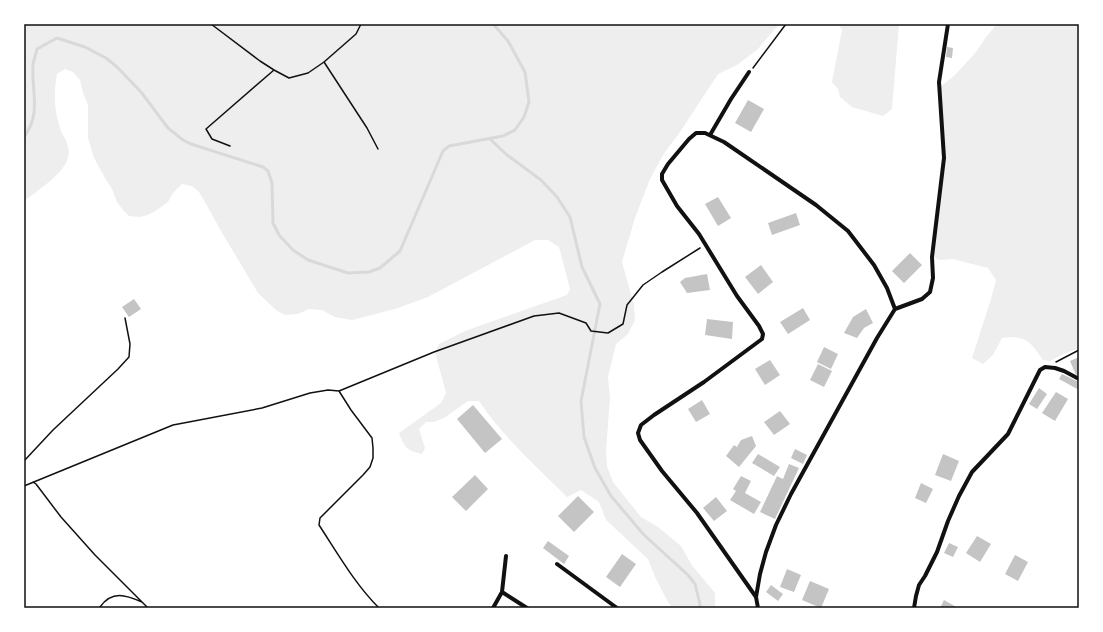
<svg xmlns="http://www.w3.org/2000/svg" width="1103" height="632" font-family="'Sofia Sans Condensed',sans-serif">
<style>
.green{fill:#eee}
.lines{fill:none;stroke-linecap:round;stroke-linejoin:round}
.stream{stroke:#d9d9d9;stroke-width:3}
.building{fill:#c4c4c4}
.path{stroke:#111;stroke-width:1.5}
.minor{stroke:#111;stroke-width:4}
.neatline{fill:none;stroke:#111;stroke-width:1.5}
</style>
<rect width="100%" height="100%" fill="#fff"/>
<!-- green -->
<path class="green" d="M 24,24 L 779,24 L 758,49 L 737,65 L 718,74 L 680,132 L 663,155 L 650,179 L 635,218 L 622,262 L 634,305 L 635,320 L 628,334 L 616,344 L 608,377 L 610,398 L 606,450 L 607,466 L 613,482 L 641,517 L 658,527 L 681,546 L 691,564 L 715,593 L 715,608 L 673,608 L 668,602 L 655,577 L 648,559 L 606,520 L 599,502 L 581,490 L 567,497 C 536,466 503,437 479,401 L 468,401 L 444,418 L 434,422 L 426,422 L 419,429 L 425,448 L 422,454 C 406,450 405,448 399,433 L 441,403 L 446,393 L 435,352 L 439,344 L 465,331 L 567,295 L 570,289 L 559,247 L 548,240 L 535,240 L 428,297 L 395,309 L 352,320 L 335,317 L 322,310 L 309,309 L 298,314 L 285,315 L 276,310 L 258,293 L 221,231 L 205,202 L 199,192 L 192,186 L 182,184 L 173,193 L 168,202 L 157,210 L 148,215 L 140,217 L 129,216 L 123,210 L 117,202 L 112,189 L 105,178 L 94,158 L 88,138 L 88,105 L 83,93 L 80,80 L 73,72 L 65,69 L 57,74 C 55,86 54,99 56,111 C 56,115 61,132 63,135 C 68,144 71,150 67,161 C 61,175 36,192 24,201 Z
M 838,24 L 899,24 L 892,109 L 883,116 L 852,107 L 840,97 L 838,89 L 832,82 L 842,30 Z
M 997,24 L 1079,24 L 1079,348 L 1061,355 L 1050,361 L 1043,360 C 1030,341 1026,335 1002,338 L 993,355 L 983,364 L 972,358 L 991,299 L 996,280 L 988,268 L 953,259 L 940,260 L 932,257 L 944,158 L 939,88 L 955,75 L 976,52 L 986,37 Z"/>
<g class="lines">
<!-- stream -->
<path class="stream" d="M 24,137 C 42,113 31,91 33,64 C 34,59 36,54 37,49 L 57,38 L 85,47 L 106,58 L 117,67 L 141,92 L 168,128 L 183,140 L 191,144 L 263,167 L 268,171 L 272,183 L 273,223 L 279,235 L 293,250 L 308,260 L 348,273 L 369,272 L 380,268 L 400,251 L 443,151 L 449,146 L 503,136 L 515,130 L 524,117 L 529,102 L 525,72 L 508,41 L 493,24
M 490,139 L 507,155 L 541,180 L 557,197 L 570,217 L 582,267 L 600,304 L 581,401 L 584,437 L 595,468 L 611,496 L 644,535 L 688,575 L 695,584 L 700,604 L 700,608"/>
</g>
<!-- building -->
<path class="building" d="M 947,47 L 953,48 L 952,58 L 946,57 Z
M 748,100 L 764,109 L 751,132 L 735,123 Z
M 718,197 L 731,218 L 718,226 L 705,204 Z
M 796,213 L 800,225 L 772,235 L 768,223 Z
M 910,253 L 922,265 L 904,283 L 892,271 Z
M 761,265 L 773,282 L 758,294 L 745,277 Z
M 707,274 L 710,290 L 687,293 L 680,282 L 685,278 Z
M 134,299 L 141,309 L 129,317 L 122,307 Z
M 803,308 L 810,320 L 788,334 L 780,322 Z
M 866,309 L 873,323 L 864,328 L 857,338 L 844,333 L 853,317 Z
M 707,319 L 733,322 L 732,339 L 705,335 Z
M 824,347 L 838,354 L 831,369 L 817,362 Z
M 1079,357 L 1079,374 L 1076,375 L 1070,361 Z
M 770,360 L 780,375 L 765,385 L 755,369 Z
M 818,364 L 832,371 L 824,387 L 810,380 Z
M 1062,374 L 1079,382 L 1079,390 L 1059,379 Z
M 1039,388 L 1047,394 L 1037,409 L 1029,404 Z
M 1056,392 L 1068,399 L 1055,421 L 1042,413 Z
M 702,400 L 710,414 L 696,422 L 688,409 Z
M 473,405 L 502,439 L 485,453 L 457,419 Z
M 780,411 L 790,424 L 774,435 L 764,422 Z
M 752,436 L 756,446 L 739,467 L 726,456 L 734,445 L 737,447 L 741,440 Z
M 795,449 L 807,455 L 803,464 L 791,458 Z
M 758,454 L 780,467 L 774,476 L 752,463 Z
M 943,454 L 959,461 L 951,481 L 935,475 Z
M 789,464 L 799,468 L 775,519 L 760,512 L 777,476 L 783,479 Z
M 475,475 L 488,489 L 466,511 L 452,497 Z
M 741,476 L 751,481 L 745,493 L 761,502 L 754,514 L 730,500 L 736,491 L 733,489 Z
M 921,483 L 933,489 L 926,503 L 915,498 Z
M 578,496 L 594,512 L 574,532 L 558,516 Z
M 716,497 L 727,511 L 714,521 L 703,508 Z
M 977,536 L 991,544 L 980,562 L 966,553 Z
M 548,541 L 569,556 L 564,564 L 543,548 Z
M 949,543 L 958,547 L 953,557 L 944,553 Z
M 622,554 L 636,564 L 620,587 L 606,577 Z
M 1015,555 L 1028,562 L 1018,581 L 1005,574 Z
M 787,569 L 801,575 L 794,592 L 780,587 Z
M 810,581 L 829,589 L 821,608 L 802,600 Z
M 771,585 L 783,594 L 778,601 L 766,592 Z
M 944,600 L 958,608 L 940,608 Z"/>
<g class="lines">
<!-- path -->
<path class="path" d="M 211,24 L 260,61 L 274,70 L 289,78 L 308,73 L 324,62 L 356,34 L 361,24
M 324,62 L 367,128 L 378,149
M 753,68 L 786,24
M 230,146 L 212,139 L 206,129 L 274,70
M 1056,362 L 1079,350
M 339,391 L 351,410 L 372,438 L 373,448 L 373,458 L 370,467 L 363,475 L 320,518 L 319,525 C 338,554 355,584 379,608
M 24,461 L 53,430 L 118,369 L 129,357 L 130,344 L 125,318
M 33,482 L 36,484 L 61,517 L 95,555 L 148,608
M 24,486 L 173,425 L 262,408 L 310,393 L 328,390 L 339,391 L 434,352 L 534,316 L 559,313 L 586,323 L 591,331 L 608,333 L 623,324 L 627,305 L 643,285 L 662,272 L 700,248
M 100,608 L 100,607 C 112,590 126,595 142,602"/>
<!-- minor -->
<path class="minor" d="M 710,135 L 731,99 L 749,72
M 895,309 L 922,299 L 930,292 L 933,278 L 932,257 L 944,158 L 939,82 L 948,24
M 557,564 L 617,608
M 502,592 L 527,608
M 756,597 L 697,513 L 662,471 L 640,440 L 638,433 L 641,425 L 654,415 L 704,382 L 762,339 L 763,334 L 759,326 L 737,296 L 699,234 L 677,206 L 662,180 L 662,174 L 668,164 L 689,139 L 696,133 L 705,133 L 724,142 L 816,205 L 848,231 L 874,265 L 887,288 L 895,309
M 493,608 L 502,592 L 506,556
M 758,608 L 756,597 L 760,574 L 766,552 L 776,525 L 791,494 L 877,338 L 895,309
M 914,608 L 916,596 L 919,585 L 925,576 L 937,552 L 948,521 L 959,496 L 972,472 L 1008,434 L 1040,370 L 1045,367 L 1055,368 L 1064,371 L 1079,379"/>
</g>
<!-- border -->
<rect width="1103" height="632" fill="none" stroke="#ffffff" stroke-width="50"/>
<rect x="25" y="25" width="1053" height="582" class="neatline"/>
</svg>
